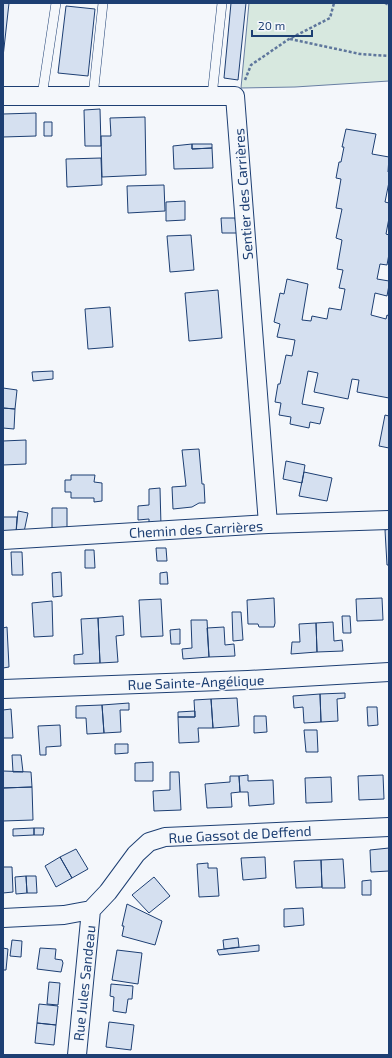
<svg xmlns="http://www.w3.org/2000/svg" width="392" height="1058" font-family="'Exo 2',sans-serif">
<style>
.green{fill:#d7e8df;stroke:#687fa3}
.building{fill:#d5e0f0;stroke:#1d3f73}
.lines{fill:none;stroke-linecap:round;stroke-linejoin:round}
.service-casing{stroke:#1d3f73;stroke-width:10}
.minor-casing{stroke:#1d3f73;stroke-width:20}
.path{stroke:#5e769c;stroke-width:2.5;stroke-dasharray:3 2;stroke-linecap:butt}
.service{stroke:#f4f7fb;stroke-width:9}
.minor{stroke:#f4f7fb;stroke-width:18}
.labels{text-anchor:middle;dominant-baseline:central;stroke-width:3;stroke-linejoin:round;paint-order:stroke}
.street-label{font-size:14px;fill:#1d3f73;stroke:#f4f7fb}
</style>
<rect width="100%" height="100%" fill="#f4f7fb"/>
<!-- green -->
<path class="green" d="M 249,3 L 389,3 L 389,81 L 295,87 L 241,88 Z"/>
<!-- building -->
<path class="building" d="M 3,3 L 9,3 L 3,57 Z
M 231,3 L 246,3 L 238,80 L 224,78 Z
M 66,6 L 95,9 L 88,76 L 58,73 Z
M 100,109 L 101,146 L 85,146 L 84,110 Z
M 36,113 L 36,136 L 3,137 L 3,114 Z
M 145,117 L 146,175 L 102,177 L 101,136 L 111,136 L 110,118 Z
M 44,122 L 52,122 L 52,136 L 44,136 Z
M 346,129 L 376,134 L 372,154 L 389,157 L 388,172 L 389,172 L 389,182 L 385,202 L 389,203 L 389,218 L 386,234 L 389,235 L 389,254 L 387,265 L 380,264 L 377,279 L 389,281 L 389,285 L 387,296 L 375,293 L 371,315 L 386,319 L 387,315 L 389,316 L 389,398 L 357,392 L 359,380 L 352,379 L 348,399 L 314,392 L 318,373 L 308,371 L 302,404 L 324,408 L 320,424 L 310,422 L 309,428 L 290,424 L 291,417 L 279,415 L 281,403 L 275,402 L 278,384 L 280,384 L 286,355 L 292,356 L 295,340 L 277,337 L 280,324 L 274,322 L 280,293 L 284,294 L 287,279 L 308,284 L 302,320 L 311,321 L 312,316 L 327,319 L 329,308 L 341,310 L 345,289 L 339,288 L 343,270 L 337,269 L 342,240 L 336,238 L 342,209 L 336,208 L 341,179 L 336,178 L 339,162 L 341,162 L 344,147 L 342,147 Z
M 192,144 L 212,144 L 212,148 L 192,149 Z
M 192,144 L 192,149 L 212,148 L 213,168 L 174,169 L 173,146 Z
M 101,158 L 102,185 L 67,187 L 66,159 Z
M 164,185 L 165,211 L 128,213 L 127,186 Z
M 185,201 L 185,220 L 166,221 L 166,202 Z
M 221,218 L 235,218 L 237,233 L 222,233 Z
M 191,235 L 194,270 L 170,272 L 167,236 Z
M 218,290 L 222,338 L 189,341 L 185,293 Z
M 110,307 L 113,347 L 88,349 L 85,309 Z
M 53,371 L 53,379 L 33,381 L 32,372 Z
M 3,388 L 17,390 L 15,409 L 3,408 Z
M 3,408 L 15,409 L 14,429 L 3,428 Z
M 385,415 L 389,416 L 389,448 L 379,446 Z
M 26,440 L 26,464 L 3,465 L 3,441 Z
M 199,449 L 202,484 L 204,484 L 205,503 L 199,503 L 192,507 L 173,509 L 172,487 L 186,486 L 182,450 Z
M 286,461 L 305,465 L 302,483 L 283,479 Z
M 304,472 L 332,478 L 327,501 L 299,496 Z
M 71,475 L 95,475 L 94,482 L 102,483 L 102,501 L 94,502 L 94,498 L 71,498 L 71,492 L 65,492 L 65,480 L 71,480 Z
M 160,488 L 161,526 L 149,526 L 149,519 L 138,520 L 138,506 L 149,505 L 149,489 Z
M 52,508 L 67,508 L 67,528 L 52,529 Z
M 18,511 L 28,513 L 24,532 L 16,533 Z
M 3,517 L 17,517 L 16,533 L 3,533 Z
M 389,529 L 389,565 L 387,565 L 385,530 Z
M 156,548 L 166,548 L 167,561 L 157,561 Z
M 85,550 L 94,550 L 95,568 L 85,568 Z
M 11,552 L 22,552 L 23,575 L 12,575 Z
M 61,572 L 62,596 L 53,597 L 52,573 Z
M 167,572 L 168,584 L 160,584 L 160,573 Z
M 274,598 L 275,623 L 274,627 L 259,627 L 258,624 L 248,624 L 247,600 Z
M 382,598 L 383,620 L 357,621 L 356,599 Z
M 161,599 L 163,636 L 141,637 L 139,600 Z
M 52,601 L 53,636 L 34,637 L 32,603 Z
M 232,612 L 241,612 L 243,640 L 233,641 Z
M 123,616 L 124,635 L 116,636 L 118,662 L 100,663 L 98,618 Z
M 342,616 L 350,616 L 351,633 L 343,633 Z
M 98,618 L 100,663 L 74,664 L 74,655 L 83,654 L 81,619 Z
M 191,620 L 207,620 L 209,657 L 183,659 L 182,649 L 192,648 Z
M 333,622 L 334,641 L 342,640 L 343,651 L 317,652 L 316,623 Z
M 316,623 L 317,652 L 291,654 L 292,642 L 300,642 L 299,624 Z
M 7,627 L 9,667 L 3,668 L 3,628 Z
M 224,627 L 225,645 L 234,644 L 235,656 L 209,657 L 207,628 Z
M 180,629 L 180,644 L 171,644 L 170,630 Z
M 345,693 L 345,698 L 337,699 L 338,721 L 321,722 L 320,694 Z
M 320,694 L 321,722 L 304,723 L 303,707 L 294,708 L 293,696 Z
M 237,698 L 239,726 L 213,728 L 211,699 Z
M 211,699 L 213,728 L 198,728 L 199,742 L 179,743 L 178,717 L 195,717 L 194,700 Z
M 129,703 L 129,710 L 120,710 L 121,732 L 104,733 L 102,705 Z
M 102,705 L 104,733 L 87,734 L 86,718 L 76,718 L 76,706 Z
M 367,707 L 377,707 L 378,725 L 368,726 Z
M 11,709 L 13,738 L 3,738 L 3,710 Z
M 195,711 L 195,717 L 178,717 L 178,712 Z
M 254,716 L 266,716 L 267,732 L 254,733 Z
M 60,725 L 61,746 L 46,747 L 46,755 L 40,755 L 38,726 Z
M 304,730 L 317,730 L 318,752 L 306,752 Z
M 115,744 L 128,744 L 128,753 L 115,754 Z
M 12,755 L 21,755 L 23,772 L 13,772 Z
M 153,762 L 153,781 L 135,781 L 135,763 Z
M 3,771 L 31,772 L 32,787 L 3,788 Z
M 170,772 L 179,772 L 181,810 L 154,811 L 153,791 L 170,790 Z
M 248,775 L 248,781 L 273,780 L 274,804 L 249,806 L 248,792 L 240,792 L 239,776 Z
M 383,775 L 384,799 L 359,800 L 358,776 Z
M 230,776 L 239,776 L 240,792 L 231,793 L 232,807 L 207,808 L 205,784 L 230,782 Z
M 331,777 L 332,802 L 306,803 L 305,778 Z
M 32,787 L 33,820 L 3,821 L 3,788 Z
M 34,828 L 34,835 L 13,836 L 13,829 Z
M 34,828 L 44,828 L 43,835 L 34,835 Z
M 389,848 L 389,871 L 371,872 L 370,850 Z
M 76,849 L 88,869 L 72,878 L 60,857 Z
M 60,857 L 72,878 L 56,887 L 45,866 Z
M 265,857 L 266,878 L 243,880 L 241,858 Z
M 343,859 L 345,888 L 322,888 L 321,860 Z
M 321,860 L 322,887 L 296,888 L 294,861 Z
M 208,863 L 208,868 L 217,868 L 219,896 L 199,897 L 197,864 Z
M 3,867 L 12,867 L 13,892 L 3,893 Z
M 26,876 L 27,893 L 16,894 L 15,877 Z
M 26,876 L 36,876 L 37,893 L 27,893 Z
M 154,877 L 170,896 L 149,913 L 132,895 Z
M 371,880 L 371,895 L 362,895 L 362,881 Z
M 127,904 L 162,921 L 155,945 L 122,936 L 124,926 L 122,926 Z
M 303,908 L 304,925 L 284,927 L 284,909 Z
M 238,938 L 239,947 L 224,949 L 223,940 Z
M 12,940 L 22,941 L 21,957 L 10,956 Z
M 259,945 L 259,951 L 219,955 L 217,950 Z
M 3,948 L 8,949 L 6,970 L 3,970 Z
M 40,948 L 56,949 L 55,959 L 62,960 L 63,963 L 61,972 L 37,969 Z
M 117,950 L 142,953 L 138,984 L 112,980 Z
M 49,982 L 60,983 L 58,1005 L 47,1004 Z
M 111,984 L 133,986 L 132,999 L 128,999 L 126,1013 L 113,1011 L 114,997 L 110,996 Z
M 39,1004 L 58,1006 L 56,1025 L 37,1023 Z
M 109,1022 L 134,1025 L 131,1050 L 106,1047 Z
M 37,1023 L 56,1025 L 54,1045 L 35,1043 Z"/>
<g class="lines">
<defs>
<path id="service" d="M 42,96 L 56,3
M 93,96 L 103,3
M 212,96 L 222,3"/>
<path id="minor" d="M 3,96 L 235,96 L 268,524
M 3,540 L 268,524 L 389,520
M 3,689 L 248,680 L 389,672
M 3,918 L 64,915 L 91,910 L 108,892 L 136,854 L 149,842 L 165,837 L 389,827
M 77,1055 L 91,910"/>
</defs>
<!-- service casing -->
<use href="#service" class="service-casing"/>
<!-- minor casing -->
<use href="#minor" class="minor-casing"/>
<!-- path -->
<path class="path" d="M 385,3 L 389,5
M 290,39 L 360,54 L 389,56
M 245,80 L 251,65 L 289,39 L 330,18 L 334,3"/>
<!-- service -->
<use href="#service" class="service"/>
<!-- minor -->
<use href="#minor" class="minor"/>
</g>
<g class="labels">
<!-- street labels -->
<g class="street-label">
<text transform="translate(243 194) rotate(-94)">Sentier des Carrières</text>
<text transform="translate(196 529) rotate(-3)">Chemin des Carrières</text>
<text transform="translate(196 682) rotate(-2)">Rue Sainte-Angélique</text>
<text transform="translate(240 834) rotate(-3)">Rue Gassot de Deffend</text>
<text transform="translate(84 983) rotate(-84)">Rue Jules Sandeau</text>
</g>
</g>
<!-- border -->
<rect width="392" height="1058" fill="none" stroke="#1d3f73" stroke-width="8"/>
<!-- scale -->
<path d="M252 30v6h60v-6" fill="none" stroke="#1d3f73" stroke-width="2"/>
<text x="258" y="30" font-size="12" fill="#1d3f73" stroke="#f4f7fb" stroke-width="3" paint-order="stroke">20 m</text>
</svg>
